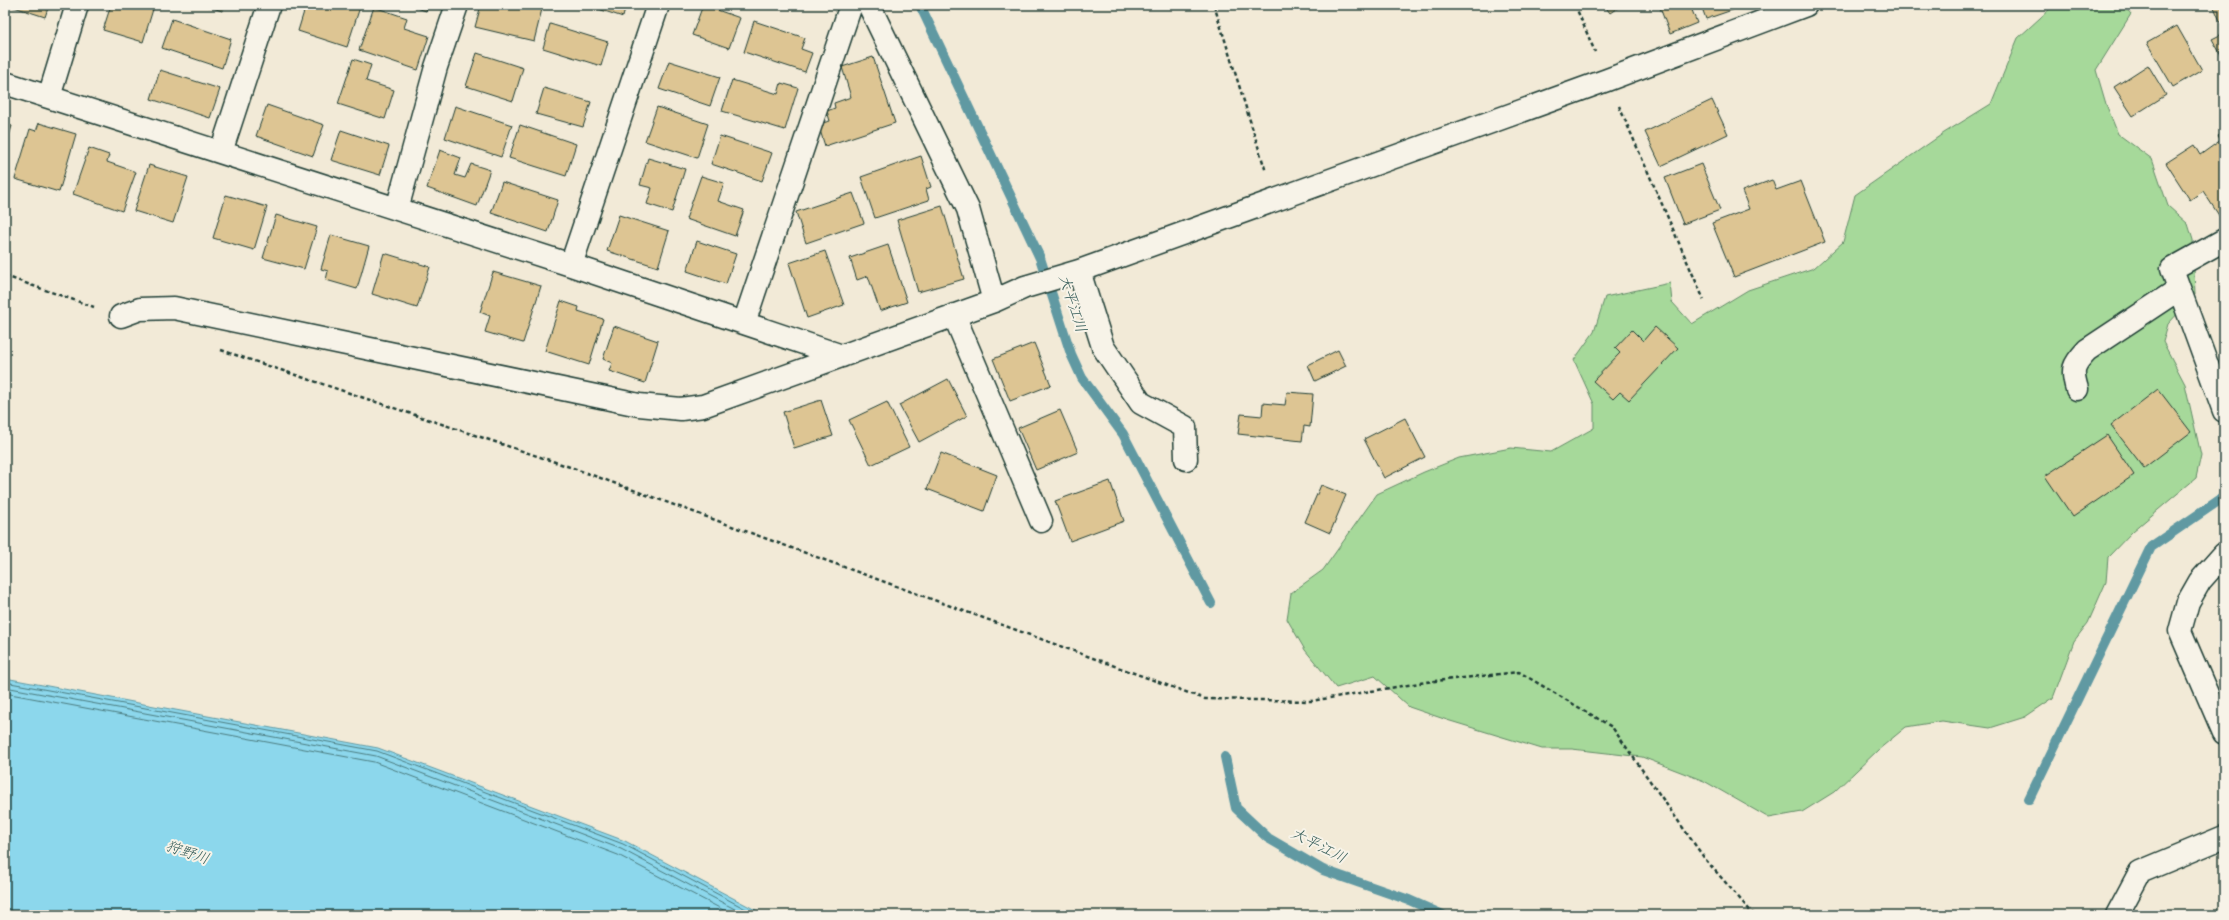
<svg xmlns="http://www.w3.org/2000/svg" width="2229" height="920" font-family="Dekko,'Klee One',sans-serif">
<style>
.green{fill:#a6d99a;stroke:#628b67}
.water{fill:#8cd7ec;stroke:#6099a2}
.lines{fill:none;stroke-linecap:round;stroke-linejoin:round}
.shore{stroke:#4b7b7e;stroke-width:1}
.stream{stroke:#6099a2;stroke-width:10}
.building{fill:#ddc593;stroke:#1f3d34}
.minor-casing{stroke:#1f3d34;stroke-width:25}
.path{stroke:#1f3d34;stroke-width:2.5;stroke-dasharray:4 3;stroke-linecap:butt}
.minor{stroke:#f7f3e8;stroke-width:22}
.labels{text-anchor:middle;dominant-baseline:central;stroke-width:4;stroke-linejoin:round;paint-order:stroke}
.water-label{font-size:15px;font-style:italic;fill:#355c59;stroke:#f7f3e8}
</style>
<rect width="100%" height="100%" fill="#f2ead7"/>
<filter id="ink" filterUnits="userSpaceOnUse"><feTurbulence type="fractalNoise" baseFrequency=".025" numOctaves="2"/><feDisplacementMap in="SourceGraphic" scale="8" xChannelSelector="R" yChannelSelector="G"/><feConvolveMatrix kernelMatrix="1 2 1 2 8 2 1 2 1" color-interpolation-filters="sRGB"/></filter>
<g filter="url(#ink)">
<!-- green -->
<path class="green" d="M 2090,5 L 2123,5 L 2131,14 L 2096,70 L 2106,104 L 2118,134 L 2152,159 L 2168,206 L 2188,224 L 2193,240 L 2195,295 L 2168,324 L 2163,342 L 2185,384 L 2201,455 L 2196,478 L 2133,531 L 2108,557 L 2106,582 L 2088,623 L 2074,641 L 2053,698 L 2025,717 L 1990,728 L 1942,721 L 1906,727 L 1878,750 L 1834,792 L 1802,812 L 1769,818 L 1704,781 L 1642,757 L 1572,749 L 1542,749 L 1447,720 L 1409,707 L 1375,676 L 1336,688 L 1305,650 L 1287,619 L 1291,593 L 1323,570 L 1377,494 L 1424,472 L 1459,458 L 1511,448 L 1551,452 L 1594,428 L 1594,404 L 1574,360 L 1594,332 L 1605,297 L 1670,283 L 1672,302 L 1692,324 L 1748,290 L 1814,268 L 1843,242 L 1855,195 L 1944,133 L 1991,104 L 2018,38 L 2051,8 Z"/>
<!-- water -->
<path class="water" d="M 5,678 L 378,748 L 625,841 L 765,915 L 5,915 Z"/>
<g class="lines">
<!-- shore -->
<path class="shore" d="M 5,682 L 377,751 L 623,844 L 757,915
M 5,687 L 376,756 L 621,849 L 746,915
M 5,693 L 374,762 L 618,855 L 733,915"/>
<!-- stream -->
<path class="stream" d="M 920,5 L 1040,258 L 1071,354 L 1082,378 L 1123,434 L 1211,603
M 1225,757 L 1236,808 L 1268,838 L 1323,870 L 1409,900 L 1443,915
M 2029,799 L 2151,547 L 2224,497"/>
</g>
<!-- building -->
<path class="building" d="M 8,5 L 49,5 L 45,17 Z
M 111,5 L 154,6 L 143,42 L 103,30 Z
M 204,5 L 224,5 L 222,11 Z
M 306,5 L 352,5 L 360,7 L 347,47 L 298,31 Z
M 408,5 L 428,5 L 426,11 Z
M 481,5 L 543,5 L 534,41 L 475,27 Z
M 586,5 L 626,5 L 623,17 Z
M 703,5 L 740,18 L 729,48 L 692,35 Z
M 1604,5 L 1622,5 L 1610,13 Z
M 1659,5 L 1690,5 L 1697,23 L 1670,34 Z
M 1701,5 L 1737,5 L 1738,8 L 1706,19 Z
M 2213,5 L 2224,5 L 2224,22 L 2221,23 Z
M 374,7 L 407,18 L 404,28 L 429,36 L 418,70 L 359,50 Z
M 172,19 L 231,39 L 222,68 L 162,48 Z
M 754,21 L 805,38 L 801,49 L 812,53 L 805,72 L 744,52 Z
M 550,24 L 608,42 L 601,66 L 543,48 Z
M 2177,26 L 2202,70 L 2173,87 L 2147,43 Z
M 2224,33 L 2224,60 L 2212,39 Z
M 477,53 L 523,68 L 513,101 L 466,86 Z
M 873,57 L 895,123 L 825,146 L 818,124 L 830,121 L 827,111 L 835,108 L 834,103 L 851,97 L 842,67 Z
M 353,59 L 371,65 L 366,81 L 394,90 L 385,119 L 338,104 Z
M 669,61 L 720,77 L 710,106 L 659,89 Z
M 2148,65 L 2166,95 L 2133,116 L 2114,87 Z
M 160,70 L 220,89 L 210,118 L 151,99 Z
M 732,80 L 778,94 L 781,83 L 798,88 L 785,130 L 722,111 Z
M 544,88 L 591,102 L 583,127 L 536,114 Z
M 1712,100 L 1728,134 L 1661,166 L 1645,132 Z
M 267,105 L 324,125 L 313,156 L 256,136 Z
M 455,106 L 512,125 L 501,157 L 445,138 Z
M 657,107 L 708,124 L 697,158 L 645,141 Z
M 39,123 L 76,134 L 59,192 L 15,179 L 30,129 L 36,131 Z
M 5,124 L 12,126 L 5,149 Z
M 520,125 L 576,144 L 566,176 L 509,158 Z
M 341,130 L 389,146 L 380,175 L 331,160 Z
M 2224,132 L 2224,215 L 2220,217 L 2203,191 L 2190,200 L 2166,163 L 2194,145 L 2200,155 L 2221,140 L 2218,136 Z
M 720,136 L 772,153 L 762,181 L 711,164 Z
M 89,148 L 109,155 L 107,162 L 136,172 L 122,211 L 73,194 Z
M 440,150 L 461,158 L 455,175 L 465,178 L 471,164 L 490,170 L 477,206 L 427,188 Z
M 921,156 L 931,187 L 926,189 L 929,200 L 875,218 L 861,177 Z
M 648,158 L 685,169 L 672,212 L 647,204 L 652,188 L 640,185 Z
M 1701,164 L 1720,210 L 1683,224 L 1665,178 Z
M 149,165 L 188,177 L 173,223 L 134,211 Z
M 701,176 L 724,183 L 718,201 L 744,210 L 735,236 L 686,219 Z
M 1772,180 L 1776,190 L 1801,181 L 1825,242 L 1734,277 L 1712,223 L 1749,209 L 1742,191 Z
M 502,182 L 558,200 L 548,232 L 491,213 Z
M 853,193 L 864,223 L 806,243 L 796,212 Z
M 226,195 L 267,207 L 254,250 L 213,238 Z
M 942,206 L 964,279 L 918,292 L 897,220 Z
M 276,215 L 317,227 L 304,269 L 263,258 Z
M 619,215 L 669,231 L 658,267 L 607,251 Z
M 331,235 L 369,246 L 357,289 L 326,280 L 328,271 L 321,269 Z
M 697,241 L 736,254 L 726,284 L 687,271 Z
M 888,245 L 907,302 L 880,311 L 868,276 L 857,280 L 850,258 Z
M 825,251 L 844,305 L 807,318 L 789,263 Z
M 384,253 L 430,267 L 417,308 L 372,294 Z
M 493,272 L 541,286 L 523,343 L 485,332 L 490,316 L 480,312 Z
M 561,301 L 579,307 L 578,311 L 603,319 L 589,365 L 545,351 Z
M 614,326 L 658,341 L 645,383 L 609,371 L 612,363 L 603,359 Z
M 1655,327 L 1678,348 L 1629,400 L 1620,392 L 1613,399 L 1593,381 L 1620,353 L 1615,348 L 1632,330 L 1643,341 Z
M 1034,343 L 1051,385 L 1010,401 L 993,359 Z
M 1338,350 L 1346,366 L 1315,381 L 1308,365 Z
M 948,379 L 967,416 L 919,442 L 899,405 Z
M 2158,389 L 2191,432 L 2144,468 L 2111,425 Z
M 1287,392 L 1313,394 L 1310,427 L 1304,426 L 1302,441 L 1238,434 L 1241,414 L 1262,416 L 1263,403 L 1285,405 Z
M 821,400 L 833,436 L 794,448 L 783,412 Z
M 887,402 L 909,447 L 871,465 L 849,420 Z
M 1060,410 L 1078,452 L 1036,470 L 1018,428 Z
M 1405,418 L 1425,457 L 1384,478 L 1364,439 Z
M 2107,435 L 2134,475 L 2073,517 L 2045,476 Z
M 941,453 L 997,475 L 984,511 L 927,489 Z
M 1110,481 L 1124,521 L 1070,541 L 1055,501 Z
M 1321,485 L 1346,495 L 1330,533 L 1305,522 Z"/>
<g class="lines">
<defs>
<path id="minor" d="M 869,5 L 968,209 L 994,301
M 5,83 L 571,265 L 842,356
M 49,97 L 77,5
M 221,152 L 269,5
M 397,209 L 436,67 L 457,5
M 2224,240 L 2172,269 L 2224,411
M 571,265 L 658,5
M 1079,271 L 1103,347 L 1141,403 L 1185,427 L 1186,459
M 954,315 L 1041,521
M 121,316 L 140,309 L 174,308 L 639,405 L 681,409 L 703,406 L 994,301 L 1025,287 L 1079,271 L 1607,80 L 1806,5
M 744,323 L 851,5
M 2077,389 C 2071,369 2073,365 2087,350 L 2179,289
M 2224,554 L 2200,581 L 2188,602 L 2180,631 L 2224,733
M 2117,915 L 2140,872 L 2224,837"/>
</defs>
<!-- minor casing -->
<use href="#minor" class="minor-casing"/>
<!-- path -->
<path class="path" d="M 1214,5 L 1266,172
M 1575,5 L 1595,52
M 1619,106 L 1704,300
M 5,276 L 94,307
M 221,350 L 573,468 L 1205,699 L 1311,701 L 1426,682 L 1519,672 L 1612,727 L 1705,859 L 1754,915"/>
<!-- minor -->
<use href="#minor" class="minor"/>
</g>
</g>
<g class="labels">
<!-- water labels -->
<g class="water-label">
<text transform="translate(1071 304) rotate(72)">大平江川</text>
<text transform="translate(1318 847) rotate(27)">大平江川</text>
<text transform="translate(187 854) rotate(19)">狩野川</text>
</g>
</g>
<!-- margin -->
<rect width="2229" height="920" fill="none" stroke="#f7f3e8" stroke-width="20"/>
<rect x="10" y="10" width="2209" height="900" fill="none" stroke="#1f3d34" stroke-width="1.5" filter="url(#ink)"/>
</svg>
